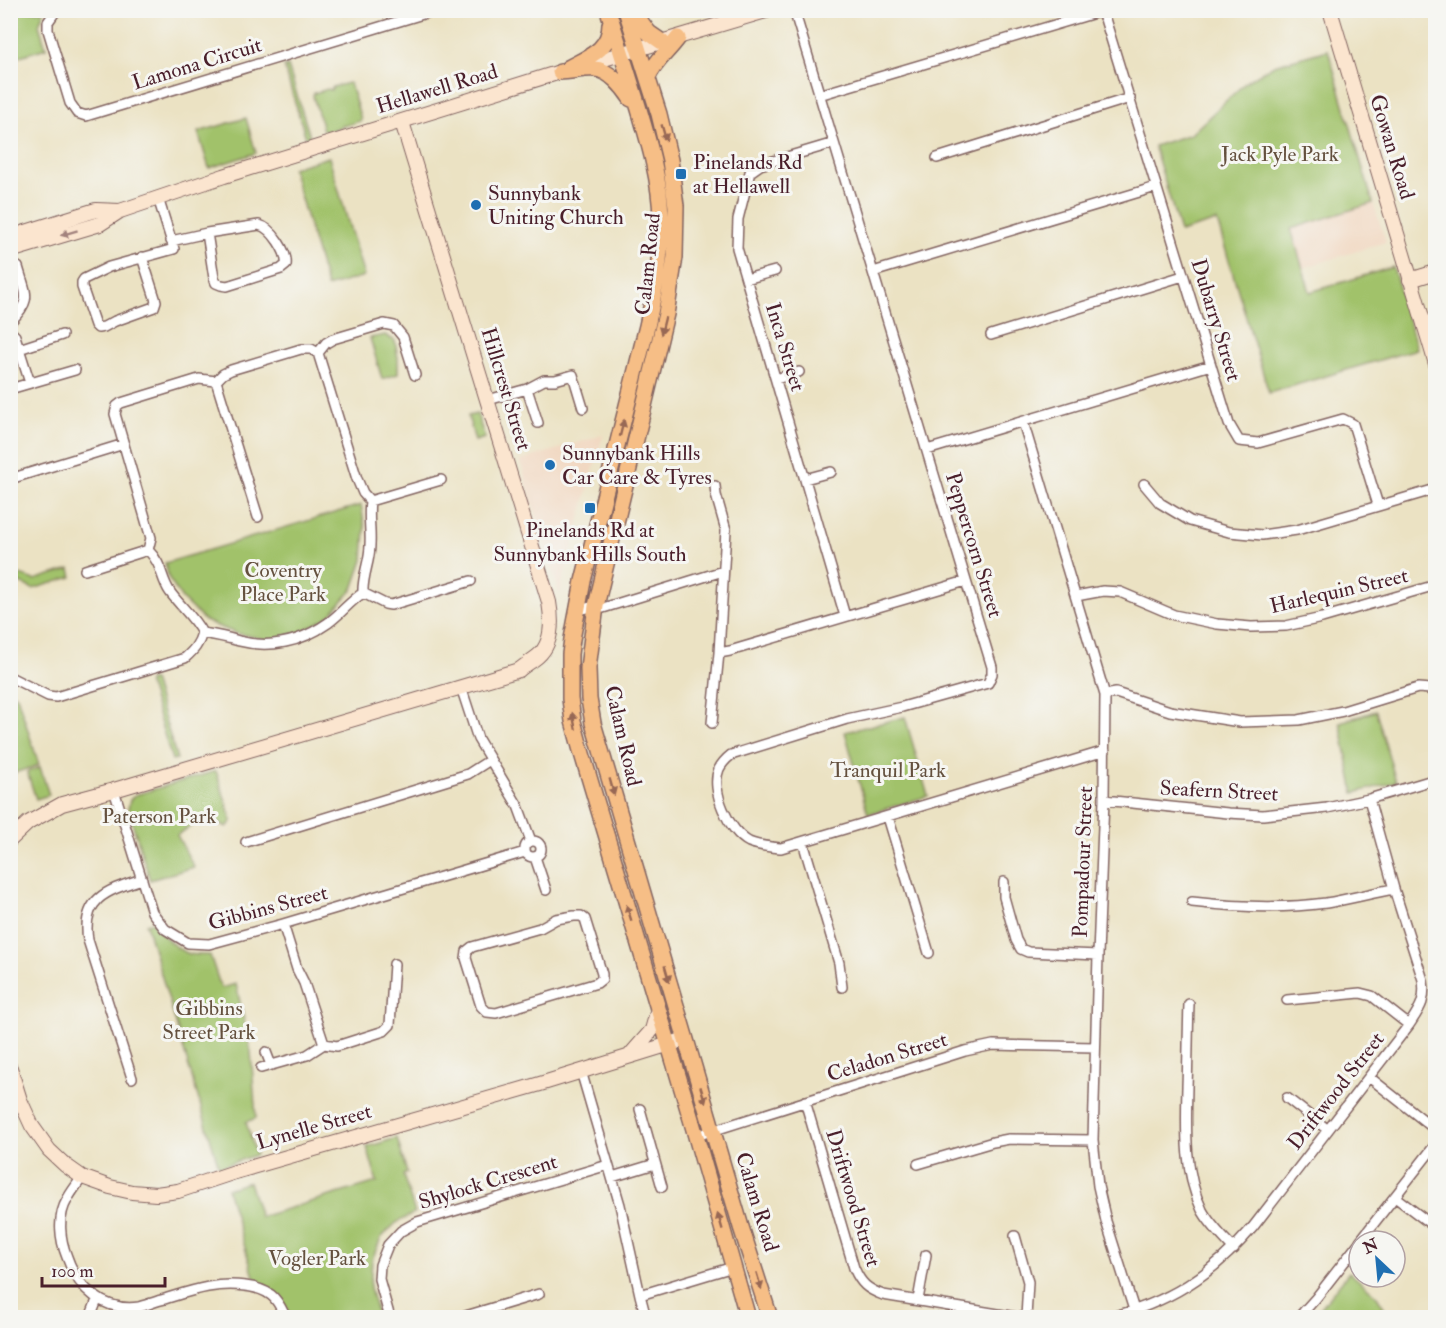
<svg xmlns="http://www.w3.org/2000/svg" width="1446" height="1328" font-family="'IM FELL Double Pica',serif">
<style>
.built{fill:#f1d5bd}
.green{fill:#a1c26b;stroke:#76704b;stroke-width:1.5}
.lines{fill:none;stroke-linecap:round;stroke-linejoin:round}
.street-casing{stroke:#826360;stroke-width:12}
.secondary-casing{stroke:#826360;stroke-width:16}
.primary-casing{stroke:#826360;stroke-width:18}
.street{stroke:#fff;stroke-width:9}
.secondary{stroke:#fbe5cf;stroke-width:14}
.primary{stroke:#f6be86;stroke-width:15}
.oneway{fill:#976754}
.oneway2{fill:#a2827d}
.poi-dot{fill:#1f6fb2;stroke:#f6f6f2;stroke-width:2}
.labels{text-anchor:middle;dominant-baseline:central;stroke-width:6;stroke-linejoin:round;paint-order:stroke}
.street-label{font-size:21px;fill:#4a1f2b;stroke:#f6f6f2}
.park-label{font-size:21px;fill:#64503e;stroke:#f6f6f2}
.poi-label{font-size:21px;fill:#4a1f2b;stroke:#f6f6f2;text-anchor:start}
</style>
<rect width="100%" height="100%" fill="#f6f6f2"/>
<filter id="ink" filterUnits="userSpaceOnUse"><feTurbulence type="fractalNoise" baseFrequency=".0167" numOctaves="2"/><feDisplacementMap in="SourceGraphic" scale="12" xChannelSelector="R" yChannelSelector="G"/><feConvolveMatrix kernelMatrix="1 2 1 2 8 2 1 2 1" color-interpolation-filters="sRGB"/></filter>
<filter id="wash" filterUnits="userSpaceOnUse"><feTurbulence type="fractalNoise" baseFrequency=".008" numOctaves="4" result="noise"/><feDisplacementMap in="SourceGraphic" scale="24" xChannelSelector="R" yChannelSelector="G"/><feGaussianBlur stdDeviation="1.35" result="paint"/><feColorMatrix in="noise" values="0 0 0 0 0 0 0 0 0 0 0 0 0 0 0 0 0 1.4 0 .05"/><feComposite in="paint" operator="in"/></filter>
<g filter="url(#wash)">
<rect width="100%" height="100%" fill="#ebe2c3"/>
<!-- built -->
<path class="built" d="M 1373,203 L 1386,242 L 1303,268 L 1291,229 Z
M 603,435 L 562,584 L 560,596 L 520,461 Z"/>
<!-- green -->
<path class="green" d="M 10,11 L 44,11 L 39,25 L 46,48 L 11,59 Z
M 1328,50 L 1373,203 L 1291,229 L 1310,292 L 1393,267 L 1417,349 L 1269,393 L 1217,221 L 1180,232 L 1154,146 L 1191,134 L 1247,81 L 1274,65 Z
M 288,66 L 310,137 L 306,138 L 284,67 Z
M 348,83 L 350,84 L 361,119 L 360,121 L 344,126 L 342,125 L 341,127 L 326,132 L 323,130 L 313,96 L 314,93 L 328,89 L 331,90 L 333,87 Z
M 246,118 L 256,153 L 209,168 L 198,132 Z
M 329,157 L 364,276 L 327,287 L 292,168 Z
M 385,335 L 395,341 L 398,358 L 398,374 L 382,379 L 370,338 Z
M 477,414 L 485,438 L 475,441 L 468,416 Z
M 361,505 L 365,528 L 363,560 L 353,589 L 328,617 L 301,632 L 269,640 L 235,633 L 205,621 L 182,599 L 169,579 L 165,563 Z
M 70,569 L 72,577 L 33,589 L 11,579 L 12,572 L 34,580 Z
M 153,680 L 177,759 L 172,760 L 148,682 Z
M 10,692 L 17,696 L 39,765 L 11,774 Z
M 1376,711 L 1396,782 L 1354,793 L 1340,722 Z
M 905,717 L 928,796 L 868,814 L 845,732 Z
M 40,767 L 49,795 L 36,799 L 27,772 Z
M 216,771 L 232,821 L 227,827 L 206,817 L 177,835 L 194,867 L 150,880 L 128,809 L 130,800 L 135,795 Z
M 153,922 C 162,935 174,949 190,954 C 196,955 204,955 210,955 L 221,988 L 236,984 L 251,1052 L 256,1118 L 246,1122 L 256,1155 L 219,1167 L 146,924 Z
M 397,1138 L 407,1173 L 403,1175 L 415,1213 L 396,1223 L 381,1238 L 372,1260 L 370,1288 L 378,1317 L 292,1317 C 281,1299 275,1290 255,1280 L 227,1189 L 249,1182 L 260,1217 L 377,1182 L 367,1147 Z
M 1349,1272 L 1377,1296 L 1390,1317 L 1325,1317 L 1319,1310 Z"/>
</g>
<g filter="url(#ink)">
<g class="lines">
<defs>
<path id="street" d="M 59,10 L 55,12 L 48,22 L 48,30 L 70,103 L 77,113 L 86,116 L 436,10
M 794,10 L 966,581 L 992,667 L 992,674 L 988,683 L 902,707 L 847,719 L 731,755 C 726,759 722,763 719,769 C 710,790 729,832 749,842 C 758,846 770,847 781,848 L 1105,751
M 819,95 L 1095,13 L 1101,13 L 1105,19 L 1229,424 L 1239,441 L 1258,443 L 1343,419 L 1353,424 L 1378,505
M 834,143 L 760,165 L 750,172 L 738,219 L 737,248 L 845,616
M 937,158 L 1130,98
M 171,241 L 207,233 L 259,225 C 272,228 288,253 286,265 L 281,269 L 227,286 L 221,285 L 216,283 L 214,278 L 207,233
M 142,257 L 156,301 L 154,307 L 115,321 L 104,327 L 98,328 L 95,325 L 82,287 L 82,282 L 84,279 L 109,267 L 174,249 L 158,198
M 873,272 L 1156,187
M 746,279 L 775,271
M 10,322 C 33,299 26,295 18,267
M 10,331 L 15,336 L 30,383
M 991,335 L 1183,276
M 19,349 L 62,335
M 301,349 L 311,349 L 318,353 L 357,479 L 363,493 L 370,501 C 368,516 371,530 370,545 C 370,562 362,576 363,593 C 350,601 341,614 328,623 C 301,642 270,649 239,641 C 226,637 215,635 202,633 C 194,617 180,606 170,592 C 160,577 163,565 148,550 L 151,538 L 115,414 L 117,406 L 121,403 L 199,379 L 216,381 L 223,374 L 231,370 Z
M 318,353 L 326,343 L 333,339 L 384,324 L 394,326 L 403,337 L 415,375
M 776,379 L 799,372
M 216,381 L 258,517
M 10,389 L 75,370
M 527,389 L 538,423
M 488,400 L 527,389 L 544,380 L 555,380 L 573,375 L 583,408
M 1023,422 L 1105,695 L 1104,800 L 1098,955 L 1093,1140 L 1098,1186 L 1106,1221 L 1134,1310
M 927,450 L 1211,365
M 10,479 L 124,444
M 805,479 L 831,472
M 1144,484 L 1160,503 L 1190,521 L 1229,532 L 1262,535 L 1297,530 L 1436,489
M 370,501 L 441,480
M 85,570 L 148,550
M 363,593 L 385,604 L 391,605 L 471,581
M 1076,596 L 1103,591 L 1120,592 L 1174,615 L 1217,624 L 1251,627 L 1286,626 L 1322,618 L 1436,585
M 578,610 L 596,606 L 603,608 L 723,571
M 719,653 L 730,651 L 966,581
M 10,677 L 48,696 L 56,697 L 185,658 C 194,650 199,644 202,633
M 461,687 L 478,739 L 518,806 L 531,841
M 1105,695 L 1116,693 L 1170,711 L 1240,722 L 1299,720 L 1343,711 L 1418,688 L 1430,689 L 1436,697
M 712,723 L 719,653 L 726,530 L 716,495 L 715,486
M 114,790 L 152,912 L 165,929 L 188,943 L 209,944 L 283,924 L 525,852
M 1104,800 L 1228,813 L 1263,815 L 1327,808 L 1369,799 L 1436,779
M 888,817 L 929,953
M525 849a8 8 0 1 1 16 0a8 8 0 1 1-16 0Z
M 246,842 L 468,774 L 490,760
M 803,842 L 839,963 L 842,987
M 535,857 L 546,890
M 1004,882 L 1004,897 L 1016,940 L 1021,949 L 1028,952 L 1098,955
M 1192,902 C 1236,907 1282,909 1326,903 C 1349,899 1372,893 1394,889
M 574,916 L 581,916 L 585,919 L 602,974 L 602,979 L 597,983 L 496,1013 L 487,1012 L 481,1006 L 466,958 L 467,951 L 472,947 L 540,928 L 556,919 Z
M 283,924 L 297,969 L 304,983 L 324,1044 L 337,1046 L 384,1031 L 390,1025 L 394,964
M 1287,1000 L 1360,993 L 1372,996 L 1409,1025
M 1189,1004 C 1188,1032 1188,1060 1187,1087 C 1186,1128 1184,1172 1202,1210 C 1210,1225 1223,1237 1234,1249
M 266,1052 L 271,1065
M 261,1068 L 307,1055 L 324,1044
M 581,1071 L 620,1205 L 640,1295 L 646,1318
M 1369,1077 L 1436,1130
M 132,1078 L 88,940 C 81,897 109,890 142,879
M 1287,1098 L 1328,1130
M 805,1101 L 854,1268 C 861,1284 867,1289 883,1295 L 1022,1318
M 640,1109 L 662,1187
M 696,1136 L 965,1051 L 993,1045 L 1095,1047
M 918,1164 L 993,1142 L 1009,1139 L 1093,1140
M 82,1177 C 77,1185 71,1192 67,1200 C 57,1217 60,1240 67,1257 C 78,1289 104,1312 139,1307 C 146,1305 154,1302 161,1300 C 191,1291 214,1282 245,1286 C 254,1287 264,1290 271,1295 C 278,1300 282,1310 286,1318
M 612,1177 L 655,1164
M 1395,1197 L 1436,1228
M 1015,1236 L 1028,1282 L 1026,1318
M 1360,1241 L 1436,1144
M 640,1295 L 733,1267
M 918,1300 L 926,1255
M 90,1318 L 97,1300
M 390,1318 L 379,1279 L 380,1265 L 388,1245 L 401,1231 L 417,1222 L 608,1165
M 459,1318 L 539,1294
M 1106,1318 C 1168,1304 1212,1275 1253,1227 L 1409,1025 C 1420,1008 1426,1001 1423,980 L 1394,889 L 1369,799
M 1298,1318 L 1316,1298 L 1359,1243"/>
<path id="secondary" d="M 1330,10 L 1436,364
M 10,237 L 96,210 L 120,211
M 10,251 L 100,224 L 120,211 L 224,176 L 560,72 L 769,10
M 1410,280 L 1436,272
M 10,840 L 28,823 L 62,804 L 114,790 L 519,670 C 525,665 532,661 538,656 C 553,643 552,619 549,602 L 402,122
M 631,1054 L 652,1030 L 658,1009
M 10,1068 L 20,1100 L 32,1126 L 49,1150 L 65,1165 L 82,1177 L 110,1187 L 132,1192 L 156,1194 L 178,1191 L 235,1172 L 540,1084 L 686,1039"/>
<path id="primary" d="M 608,10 C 618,42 628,74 638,106 C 649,143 660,179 661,218 C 662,255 655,291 647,326 L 583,581 L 572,639 L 570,654 L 570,699 L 573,721 L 580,747 L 691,1119 L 748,1318
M 626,10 L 659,114 L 670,160 L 676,206 L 675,257 L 666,314 L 596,606 L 588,668 L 589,699 L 593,723 L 741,1227 L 770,1318
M 632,10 L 649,33 L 662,42
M 568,68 C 588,57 610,50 610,24
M 560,72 C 570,72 586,68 594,69 C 609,69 624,88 631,99
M 648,77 C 655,61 668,52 678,38"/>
</defs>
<!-- street casing -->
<use href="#street" class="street-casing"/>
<!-- secondary casing -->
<use href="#secondary" class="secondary-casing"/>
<!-- primary casing -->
<use href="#primary" class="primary-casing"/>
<!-- street -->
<use href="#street" class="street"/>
<!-- secondary -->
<use href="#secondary" class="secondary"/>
<!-- primary -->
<use href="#primary" class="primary"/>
</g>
<!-- one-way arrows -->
<defs><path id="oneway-solid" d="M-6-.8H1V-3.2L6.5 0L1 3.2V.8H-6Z" transform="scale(1.5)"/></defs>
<g class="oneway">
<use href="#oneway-solid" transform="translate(664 133) rotate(74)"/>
<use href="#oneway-solid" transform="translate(663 326) rotate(104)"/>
<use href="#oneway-solid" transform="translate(622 428) rotate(-76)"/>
<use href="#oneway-solid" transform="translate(574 721) rotate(-102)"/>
<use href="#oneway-solid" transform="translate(612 787) rotate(74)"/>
<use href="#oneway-solid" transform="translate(629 913) rotate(-107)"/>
<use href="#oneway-solid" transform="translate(667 974) rotate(74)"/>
<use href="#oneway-solid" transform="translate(703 1095) rotate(73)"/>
<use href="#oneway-solid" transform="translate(720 1221) rotate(-106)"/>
<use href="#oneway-solid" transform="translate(759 1281) rotate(73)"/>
</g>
<use class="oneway2" href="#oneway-solid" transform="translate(69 233) rotate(163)"/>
</g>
<!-- markers -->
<g class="poi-dot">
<rect x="675" y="168" width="12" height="12" rx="3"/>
<circle cx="476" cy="205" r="6"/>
<circle cx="550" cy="465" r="6"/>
<rect x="584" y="502" width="12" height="12" rx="3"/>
</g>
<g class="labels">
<!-- street labels -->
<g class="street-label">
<text transform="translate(197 64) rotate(-17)">Lamona Circuit</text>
<text transform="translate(437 89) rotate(-17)">Hellawell Road</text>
<text transform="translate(1392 147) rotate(73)">Gowan Road</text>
<text transform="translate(648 264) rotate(-84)">Calam Road</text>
<text transform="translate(1216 320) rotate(73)">Dubarry Street</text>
<text transform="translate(785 347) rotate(73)">Inca Street</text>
<text transform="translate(506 389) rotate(73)">Hillcrest Street</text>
<text transform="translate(974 545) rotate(73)">Peppercorn Street</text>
<text transform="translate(1339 591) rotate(-13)">Harlequin Street</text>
<text transform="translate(623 736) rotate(77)">Calam Road</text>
<text transform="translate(1219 791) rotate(3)">Seafern Street</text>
<text transform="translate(1083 862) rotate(-88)">Pompadour Street</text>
<text transform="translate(268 908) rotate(-15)">Gibbins Street</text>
<text transform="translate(887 1057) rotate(-17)">Celadon Street</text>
<text transform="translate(1336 1091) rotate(-52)">Driftwood Street</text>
<text transform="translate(314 1127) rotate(-16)">Lynelle Street</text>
<text transform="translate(488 1182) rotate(-17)">Shylock Crescent</text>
<text transform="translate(853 1198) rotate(73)">Driftwood Street</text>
<text transform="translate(757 1202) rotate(73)">Calam Road</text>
</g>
<!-- park labels -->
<g class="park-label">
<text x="1280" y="154">Jack Pyle Park</text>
<text x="283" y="570">Coventry<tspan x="283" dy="24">Place Park</tspan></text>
<text x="888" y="770">Tranquil Park</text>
<text x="159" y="816">Paterson Park</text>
<text x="209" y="1008">Gibbins<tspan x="209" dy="24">Street Park</tspan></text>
<text x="317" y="1258">Vogler Park</text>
</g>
<!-- poi labels -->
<g class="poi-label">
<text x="693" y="162">Pinelands Rd<tspan x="693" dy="24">at Hellawell</tspan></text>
<text x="488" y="193">Sunnybank<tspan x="488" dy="24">Uniting Church</tspan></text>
<text x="562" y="453">Sunnybank Hills<tspan x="562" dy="24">Car Care &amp; Tyres</tspan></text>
<text x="590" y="530" text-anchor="middle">Pinelands Rd at<tspan x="590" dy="24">Sunnybank Hills South</tspan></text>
</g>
</g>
<!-- margin -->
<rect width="1446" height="1328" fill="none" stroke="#f6f6f2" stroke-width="36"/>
<!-- north arrow -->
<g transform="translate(1377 1259) rotate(334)"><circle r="28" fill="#f6f6f2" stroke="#b1a0a2" stroke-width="1.5"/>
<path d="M0-4.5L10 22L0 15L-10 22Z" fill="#1f6fb2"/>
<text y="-9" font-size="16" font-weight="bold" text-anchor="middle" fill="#4a1f2b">N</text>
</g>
<!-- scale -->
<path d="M42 1277v9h123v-9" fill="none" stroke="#4a1f2b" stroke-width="3"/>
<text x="51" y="1277" font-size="18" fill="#4a1f2b" stroke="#f6f6f2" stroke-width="4.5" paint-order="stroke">100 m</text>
</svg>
